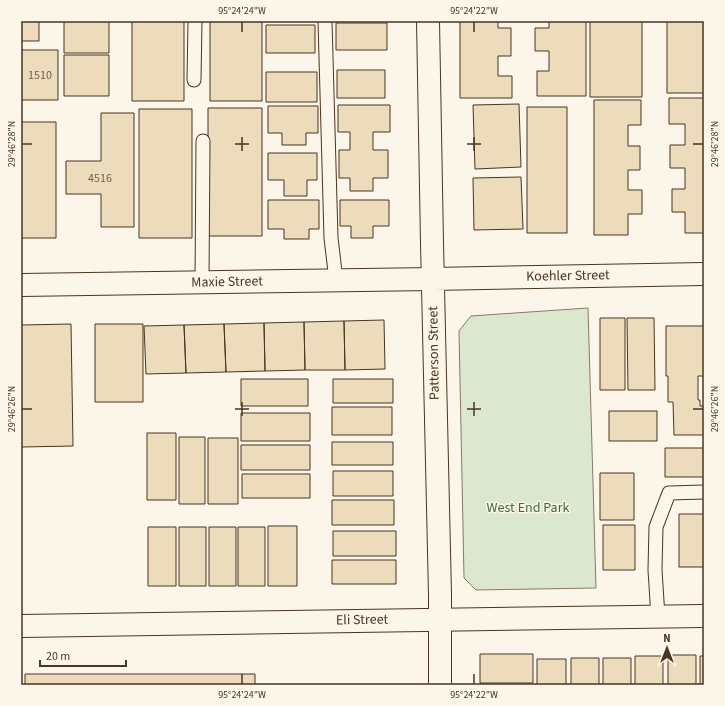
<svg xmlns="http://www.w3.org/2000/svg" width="725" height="706" font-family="'Source Sans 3',sans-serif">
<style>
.green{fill:#dce7d0;stroke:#887966}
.building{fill:#ecdcbc;stroke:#4a3520}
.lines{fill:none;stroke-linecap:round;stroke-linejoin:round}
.lane-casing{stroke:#4a3520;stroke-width:15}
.street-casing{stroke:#4a3520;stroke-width:24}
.secondary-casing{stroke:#4a3520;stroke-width:24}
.lane{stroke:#fbf6e9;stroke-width:13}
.street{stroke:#fbf6e9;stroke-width:22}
.secondary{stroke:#fbf6e9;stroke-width:22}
.ticks{fill:none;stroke:#4a3520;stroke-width:1.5}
.labels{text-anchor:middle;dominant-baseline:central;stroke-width:3;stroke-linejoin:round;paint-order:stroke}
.number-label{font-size:12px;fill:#725f47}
.street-label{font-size:14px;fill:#4a3520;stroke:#fbf6e9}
.park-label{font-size:14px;fill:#436837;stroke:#fbf6e9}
.neatline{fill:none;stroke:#4a3520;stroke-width:1.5}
.ticks-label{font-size:10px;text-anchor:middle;fill:#4a3520}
</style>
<rect width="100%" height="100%" fill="#fbf6e9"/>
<!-- green -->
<path class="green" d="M 588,308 L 596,588 L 476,590 L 464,578 L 459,331 L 471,316 Z"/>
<!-- building -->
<path class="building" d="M 21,21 L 39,21 L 39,41 L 21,41 Z
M 64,21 L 109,21 L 109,53 L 64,53 Z
M 132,21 L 184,21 L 184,101 L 132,101 Z
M 210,21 L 262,21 L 262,101 L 210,101 Z
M 460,21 L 498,21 L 498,28 L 511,28 L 511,56 L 498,56 L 498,76 L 512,76 L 512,98 L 460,98 Z
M 549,21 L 586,21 L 586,96 L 537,96 L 537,71 L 549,71 L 549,51 L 535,51 L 535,28 L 549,28 Z
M 590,21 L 642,21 L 642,97 L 590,97 Z
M 667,21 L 704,21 L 704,93 L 667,93 Z
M 336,23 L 387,23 L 387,50 L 336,50 Z
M 266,25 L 315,25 L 315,53 L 266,53 Z
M 21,50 L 58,50 L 58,100 L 21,100 Z
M 64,55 L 109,55 L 109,96 L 64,96 Z
M 337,70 L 385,70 L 385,98 L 337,98 Z
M 266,72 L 317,72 L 317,102 L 266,102 Z
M 669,98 L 704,98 L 704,233 L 685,233 L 685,212 L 672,212 L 672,189 L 685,189 L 685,168 L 670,168 L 670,145 L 685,145 L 685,124 L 669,124 Z
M 594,100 L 641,100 L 641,125 L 628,125 L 628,146 L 640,146 L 640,170 L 628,170 L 628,190 L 642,190 L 642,214 L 628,214 L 628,235 L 594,235 Z
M 519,104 L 521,167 L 475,169 L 473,105 Z
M 338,105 L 390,105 L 390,132 L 373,132 L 373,150 L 388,150 L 388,178 L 373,178 L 373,191 L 350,191 L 350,178 L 339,178 L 339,150 L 350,150 L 350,132 L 338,132 Z
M 268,106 L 318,106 L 318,133 L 306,133 L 306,145 L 282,145 L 282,133 L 268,133 Z
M 527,107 L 567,107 L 567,233 L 527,233 Z
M 208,108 L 262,108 L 262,236 L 208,236 Z
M 139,109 L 192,109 L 192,238 L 139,238 Z
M 101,113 L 134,113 L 134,227 L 101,227 L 101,194 L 66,194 L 66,161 L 101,161 Z
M 21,122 L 56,122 L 56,238 L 21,238 Z
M 268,153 L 317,153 L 317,180 L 307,180 L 307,196 L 284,196 L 284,180 L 268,180 Z
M 521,177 L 523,229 L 474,230 L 473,178 Z
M 268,200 L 319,200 L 319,229 L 309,229 L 309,239 L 284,239 L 284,229 L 268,229 Z
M 340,200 L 389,200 L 389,226 L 373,226 L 373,238 L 351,238 L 351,226 L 340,226 Z
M 600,318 L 625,318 L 625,390 L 600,390 Z
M 627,318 L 654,318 L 655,390 L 628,390 Z
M 384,320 L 385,369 L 345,370 L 344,321 Z
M 344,321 L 345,370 L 305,370 L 304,322 Z
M 304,322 L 305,370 L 265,371 L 264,323 Z
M 264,323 L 265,371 L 226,372 L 224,324 Z
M 71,324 L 73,446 L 21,447 L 21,325 Z
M 95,324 L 143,324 L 143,402 L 95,402 Z
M 224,324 L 226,372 L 186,373 L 184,325 Z
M 184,325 L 186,373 L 146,374 L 144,326 Z
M 666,326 L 704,326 L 704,376 L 698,376 L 698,400 L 700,400 L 700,406 L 704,406 L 704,435 L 674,435 L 673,402 L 668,402 L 668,376 L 666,376 Z
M 241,379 L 308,379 L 308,406 L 241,406 Z
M 333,379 L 393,379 L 393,403 L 333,403 Z
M 332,407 L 392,407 L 392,435 L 332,435 Z
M 609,411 L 657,411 L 657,441 L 609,441 Z
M 241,413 L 310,413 L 310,441 L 241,441 Z
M 147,433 L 176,433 L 176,500 L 147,500 Z
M 179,437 L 205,437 L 205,504 L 179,504 Z
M 208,438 L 238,438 L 238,504 L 208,504 Z
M 332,442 L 393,442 L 393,465 L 332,465 Z
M 241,445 L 310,445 L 310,470 L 241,470 Z
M 665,448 L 704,448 L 704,477 L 665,477 Z
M 333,471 L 393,471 L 393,496 L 333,496 Z
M 600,473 L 634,473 L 634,520 L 600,520 Z
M 242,474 L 310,474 L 310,498 L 242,498 Z
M 332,500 L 394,500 L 394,525 L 332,525 Z
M 679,514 L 704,514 L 704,567 L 679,567 Z
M 603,525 L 635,525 L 635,570 L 603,570 Z
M 268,526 L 297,526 L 297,586 L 268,586 Z
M 148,527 L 176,527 L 176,586 L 148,586 Z
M 179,527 L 206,527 L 206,586 L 179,586 Z
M 209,527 L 236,527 L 236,586 L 209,586 Z
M 238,527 L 265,527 L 265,586 L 238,586 Z
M 333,531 L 396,531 L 396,556 L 333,556 Z
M 332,560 L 396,560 L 396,584 L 332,584 Z
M 480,654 L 533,654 L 533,683 L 480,683 Z
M 668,655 L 696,655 L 696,685 L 668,685 Z
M 635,656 L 663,656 L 663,685 L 635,685 Z
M 700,656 L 704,656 L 704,685 L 700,685 Z
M 571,658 L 599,658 L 599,685 L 571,685 Z
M 603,658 L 631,658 L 631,685 L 603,685 Z
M 537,659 L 566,659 L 566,685 L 537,685 Z
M 25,674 L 255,674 L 255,685 L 25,685 Z"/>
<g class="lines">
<defs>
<path id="lane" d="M 325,21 L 331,238 L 336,280
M 194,80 L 195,21
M 202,283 L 203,141
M 658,617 L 655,570 L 656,527 L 669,493 L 704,492"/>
<path id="street" d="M 21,285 L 433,279
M 21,626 L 704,616"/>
<path id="secondary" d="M 428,21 L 432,243 L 440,595 L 440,685
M 433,279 L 704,274"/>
</defs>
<!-- lane casing -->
<use href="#lane" class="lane-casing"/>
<!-- street casing -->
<use href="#street" class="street-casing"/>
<!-- secondary casing -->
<use href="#secondary" class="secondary-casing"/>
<!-- lane -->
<use href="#lane" class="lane"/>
<!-- street -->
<use href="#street" class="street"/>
<!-- secondary -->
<use href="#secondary" class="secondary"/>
</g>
<!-- ticks -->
<path class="ticks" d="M 242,22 L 242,32M 474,22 L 474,32M 242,137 L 242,151M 474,137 L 474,151M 22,144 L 32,144M 235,144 L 249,144M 467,144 L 481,144M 693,144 L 703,144M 242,402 L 242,416M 474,402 L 474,416M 22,409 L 32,409M 235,409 L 249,409M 467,409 L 481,409M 693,409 L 703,409M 242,674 L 242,684M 474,674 L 474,684"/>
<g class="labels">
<!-- number labels -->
<g class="number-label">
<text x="40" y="75">1510</text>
<text x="100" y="178">4516</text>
</g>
<!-- street labels -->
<g class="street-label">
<text transform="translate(568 276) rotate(-1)">Koehler Street</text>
<text transform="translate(227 282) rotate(-1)">Maxie Street</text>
<text transform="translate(434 353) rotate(-91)">Patterson Street</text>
<text transform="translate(362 620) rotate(-1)">Eli Street</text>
</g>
<!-- park labels -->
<g class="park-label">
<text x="528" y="508">West End Park</text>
</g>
</g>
<!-- border -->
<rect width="725" height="706" fill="none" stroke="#fbf6e9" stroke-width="44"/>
<!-- north arrow -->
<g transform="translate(667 648)" stroke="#fbf6e9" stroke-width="3" paint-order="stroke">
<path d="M0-3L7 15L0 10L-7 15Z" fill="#4a3520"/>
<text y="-6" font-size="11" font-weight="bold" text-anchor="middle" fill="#4a3520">N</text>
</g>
<!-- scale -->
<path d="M40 660v6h86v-6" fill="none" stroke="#4a3520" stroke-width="2"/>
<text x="46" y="660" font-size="12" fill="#4a3520" stroke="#fbf6e9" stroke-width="3" paint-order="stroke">20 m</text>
<rect x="22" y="22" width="681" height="662" class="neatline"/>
<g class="ticks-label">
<text x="242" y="14">95°24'24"W</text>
<text x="474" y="14">95°24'22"W</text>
<text transform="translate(11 144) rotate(-90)" y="4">29°46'28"N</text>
<text transform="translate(714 144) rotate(-90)" y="4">29°46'28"N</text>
<text transform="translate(11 409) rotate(-90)" y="4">29°46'26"N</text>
<text transform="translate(714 409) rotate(-90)" y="4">29°46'26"N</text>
<text x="242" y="698">95°24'24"W</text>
<text x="474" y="698">95°24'22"W</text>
</g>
</svg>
